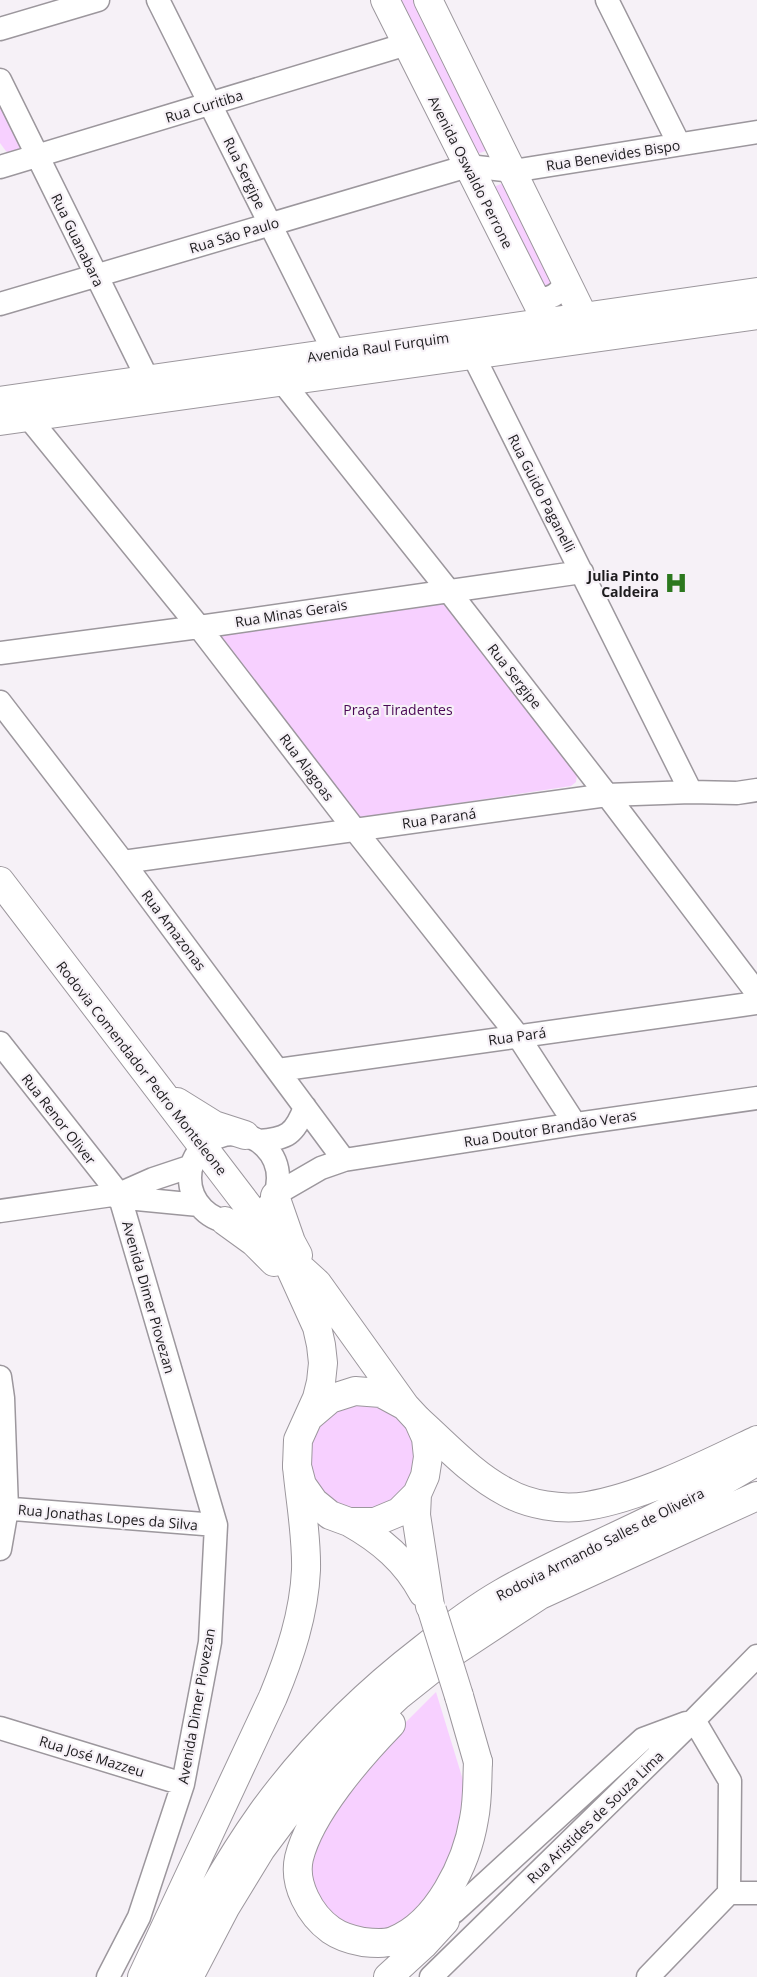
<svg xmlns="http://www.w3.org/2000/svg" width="757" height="1977" font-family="'Open Sans',sans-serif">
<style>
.green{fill:#f7d0ff}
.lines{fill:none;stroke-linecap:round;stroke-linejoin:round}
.minor-casing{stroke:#9c979d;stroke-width:25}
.major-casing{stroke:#9c979d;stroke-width:30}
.highway-casing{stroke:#9c979d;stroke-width:30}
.minor{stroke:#fff;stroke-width:22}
.major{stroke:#fff;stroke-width:28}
.highway{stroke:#fff;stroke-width:28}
.major-bridge-casing{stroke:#9c979d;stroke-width:30;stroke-linecap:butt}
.major-bridge{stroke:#fff;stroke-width:28}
.labels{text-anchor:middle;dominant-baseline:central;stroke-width:4.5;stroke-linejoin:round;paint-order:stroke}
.street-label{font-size:14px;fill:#1d1c1e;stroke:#f6f1f7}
.poi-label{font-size:14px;font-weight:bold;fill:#1d1c1e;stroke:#f6f1f7;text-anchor:end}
.park-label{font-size:14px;fill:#4a0855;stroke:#f6f1f7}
</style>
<rect width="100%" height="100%" fill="#f6f1f7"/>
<!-- green -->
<path class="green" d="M 396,0 L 421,0 L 493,148 L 472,156 Z
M 0,92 L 31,153 L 11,158 L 0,143 Z
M 510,180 L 567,296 L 547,305 L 489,189 Z
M 441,603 L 449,610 L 577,775 L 576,782 L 571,786 L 353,819 L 216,641 L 217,631 Z
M307 1458a54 54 0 1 1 108 0a54 54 0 1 1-108 0Z
M 436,1692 L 463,1780 L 466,1816 L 449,1870 L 404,1925 L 372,1934 L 337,1923 L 313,1896 L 308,1861 L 313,1843 L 384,1744 Z"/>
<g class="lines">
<defs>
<path id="minor" d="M 158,0 L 341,366
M 607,0 L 679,144
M 0,29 L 98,0
M 0,80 L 155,394
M 0,167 L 407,44
M 535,297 C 551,301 558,294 567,282
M 0,304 L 468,166 L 513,171 L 757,132
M 473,355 L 691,792
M 273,370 L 448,590 L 607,795 L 757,993
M 29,418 L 199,627 L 355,830 L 518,1036 L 575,1124
M 0,653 L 199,627 L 582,572
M 0,702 L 123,862 L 344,1160
M 123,862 L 607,795 L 691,792 L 737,793 L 757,790
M 0,1043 L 119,1194 L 216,1525 L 210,1642 L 183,1784 L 139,1917 L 108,1977
M 278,1070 L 757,1003
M190 1178a44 44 0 1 1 88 0a44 44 0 1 1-88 0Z
M 259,1141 C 287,1139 295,1134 305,1107
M 276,1194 L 321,1168 L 344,1160 L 575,1124 L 757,1098
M 116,1197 L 199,1205
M 0,1211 L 119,1194 L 153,1179 L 192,1166
M 0,1377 L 3,1398 L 7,1509 L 0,1549
M 0,1508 L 216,1525
M 0,1728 L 183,1784
M 729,1893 L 757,1893
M 454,1912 L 643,1739 L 686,1723
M 431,1977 L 694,1720 L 757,1656
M 648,1977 L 729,1893 L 730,1781 L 694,1720"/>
<path id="major" d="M 385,0 L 555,338
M 428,0 L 591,332
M 0,401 L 757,292
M 0,421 L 757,315
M 0,881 L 284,1253 L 317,1283 L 405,1406 L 418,1420 L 426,1438 L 428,1457 L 425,1476 L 417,1494 L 416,1515 L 430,1606
M 177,1102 L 214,1125 L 245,1135
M 275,1196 L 291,1242 L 298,1255
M 225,1221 L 254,1242 L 274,1262
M 288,1263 L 317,1327 L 321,1345 L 323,1363 L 321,1382 L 317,1398 L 298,1440 L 297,1466 L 302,1485 L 314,1502 L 330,1515 L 349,1522 L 375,1522 L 399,1512 L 417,1494
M 310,1416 L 330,1399 L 355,1391 L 381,1393 L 405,1406
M 349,1522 C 381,1540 406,1561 423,1593
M 459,1696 L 478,1762"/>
<path id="highway" d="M 418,1420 C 446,1445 473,1475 506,1492 C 529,1505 561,1510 587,1506 C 642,1497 707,1464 757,1440
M 391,1724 C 359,1757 310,1813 299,1858 C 293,1884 310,1915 331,1930 C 341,1937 352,1940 363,1942 C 372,1943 385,1944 393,1941 C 438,1924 467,1862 474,1819 C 478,1800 477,1780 478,1762
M 142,1977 L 273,1697 C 290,1656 304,1614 306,1570 C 307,1536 300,1500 297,1466
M 166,1977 C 195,1921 225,1865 262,1813 C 307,1751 362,1696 423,1649 C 448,1629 474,1609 502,1593 C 552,1564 606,1542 658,1516 C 691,1499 725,1481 757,1461
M 189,1977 L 225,1908 L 261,1849 L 302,1794 L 348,1743 L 398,1696 L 452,1653 L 540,1595 L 757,1496
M 388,1977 L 423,1945 L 445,1921"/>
</defs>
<!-- minor casing -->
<use href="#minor" class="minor-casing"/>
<!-- major casing -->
<use href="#major" class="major-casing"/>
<!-- highway casing -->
<use href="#highway" class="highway-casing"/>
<!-- minor -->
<use href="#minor" class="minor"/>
<!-- major -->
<use href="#major" class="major"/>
<!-- highway -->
<use href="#highway" class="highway"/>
<defs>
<path id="major-bridge" d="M 432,1610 L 459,1696"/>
</defs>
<!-- major-bridge casing -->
<use href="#major-bridge" class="major-bridge-casing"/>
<!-- major-bridge -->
<use href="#major-bridge" class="major-bridge"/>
</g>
<!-- icons -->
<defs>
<symbol id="hospital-bare" viewBox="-9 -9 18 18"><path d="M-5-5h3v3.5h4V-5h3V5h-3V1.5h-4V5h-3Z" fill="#2c781e" stroke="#f6f1f7" stroke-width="2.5" paint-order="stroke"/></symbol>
</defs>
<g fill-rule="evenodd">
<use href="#hospital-bare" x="660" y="567" width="32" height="32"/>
</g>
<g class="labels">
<!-- street labels -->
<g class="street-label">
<text transform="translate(204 106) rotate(-17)">Rua Curitiba</text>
<text transform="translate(613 155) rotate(-9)">Rua Benevides Bispo</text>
<text transform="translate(471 172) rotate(63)">Avenida Oswaldo Perrone</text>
<text transform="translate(245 173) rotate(64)">Rua Sergipe</text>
<text transform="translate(234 235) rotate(-17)">Rua São Paulo</text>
<text transform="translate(78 240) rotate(64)">Rua Guanabara</text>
<text transform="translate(378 347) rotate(-8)">Avenida Raul Furquim</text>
<text transform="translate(542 493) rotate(63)">Rua Guido Paganelli</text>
<text transform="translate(291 613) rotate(-9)">Rua Minas Gerais</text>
<text transform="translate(515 676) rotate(52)">Rua Sergipe</text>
<text transform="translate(307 767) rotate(53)">Rua Alagoas</text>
<text transform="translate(439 818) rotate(-8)">Rua Paraná</text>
<text transform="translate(174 930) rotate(53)">Rua Amazonas</text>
<text transform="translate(517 1036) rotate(-8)">Rua Pará</text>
<text transform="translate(142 1068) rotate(52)">Rodovia Comendador Pedro Monteleone</text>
<text transform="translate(59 1119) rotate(52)">Rua Renor Oliver</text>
<text transform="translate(550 1128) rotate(-9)">Rua Doutor Brandão Veras</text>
<text transform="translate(149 1297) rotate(74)">Avenida Dimer Piovezan</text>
<text transform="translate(108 1517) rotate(5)">Rua Jonathas Lopes da Silva</text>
<text transform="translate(600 1544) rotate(-27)">Rodovia Armando Salles de Oliveira</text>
<text transform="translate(196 1706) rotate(-80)">Avenida Dimer Piovezan</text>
<text transform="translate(92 1756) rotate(17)">Rua José Mazzeu</text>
<text transform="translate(595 1817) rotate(-44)">Rua Aristides de Souza Lima</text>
</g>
<!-- poi labels -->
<g class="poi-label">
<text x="659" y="575">Julia Pinto<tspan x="659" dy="16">Caldeira</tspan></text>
</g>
<!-- park labels -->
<g class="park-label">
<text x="398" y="709">Praça Tiradentes</text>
</g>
</g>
</svg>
